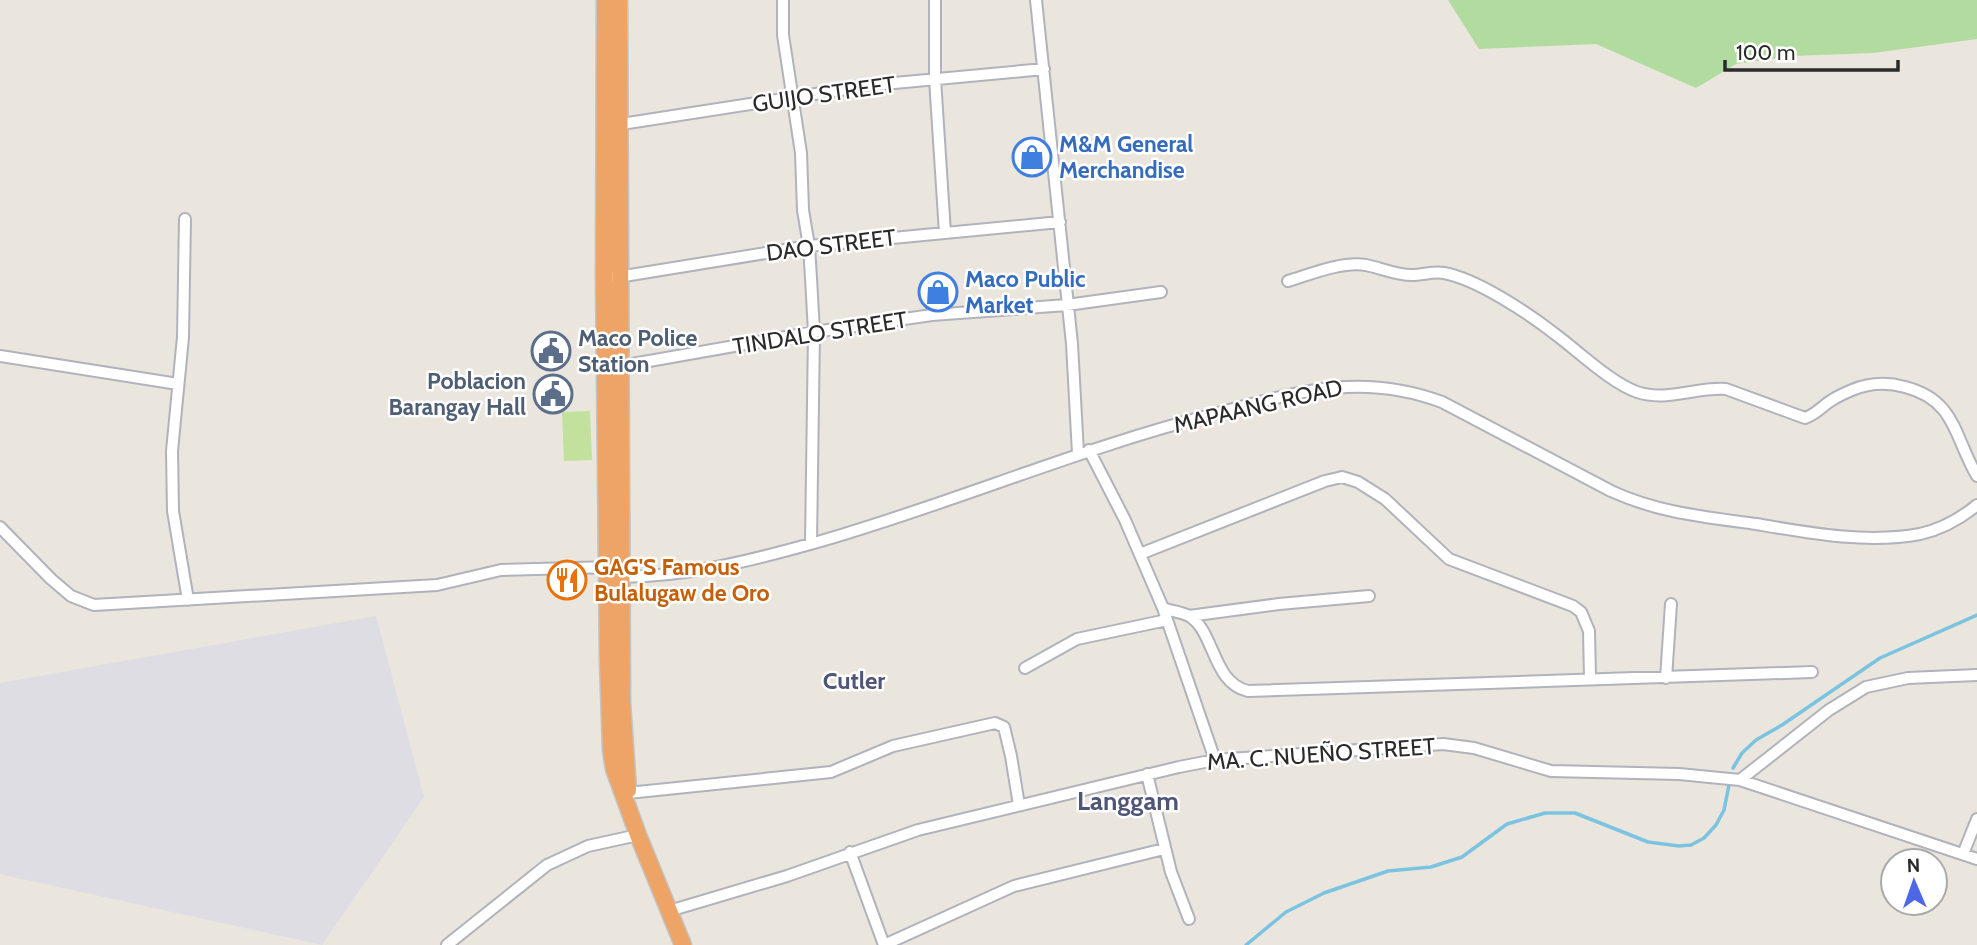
<svg xmlns="http://www.w3.org/2000/svg" width="1977" height="945" font-family="Cabin,sans-serif">
<style>
.industrial{fill:#dfdde4}
.green{fill:#b2dba0}
.pitch{fill:#c2e19c}
.lines{fill:none;stroke-linecap:round;stroke-linejoin:round}
.stream{stroke:#7bc4e1;stroke-width:3.5}
.minor-casing{stroke:#b1b3bc;stroke-width:14}
.highway-casing{stroke:#c3c3c3;stroke-width:19}
.minor{stroke:#fff;stroke-width:10}
.highway{stroke:#eda466;stroke-width:16}
.labels{text-anchor:middle;dominant-baseline:central;stroke-width:5;stroke-linejoin:round;paint-order:stroke}
.street-label{font-size:23px;fill:#2a2a2a;stroke:#fff}
.shop-label{font-size:23px;font-weight:bold;fill:#366cbe;stroke:#fff;text-anchor:start}
.service-label{font-size:23px;font-weight:bold;fill:#4e5e75;stroke:#fff;text-anchor:start}
.food-label{font-size:23px;font-weight:bold;fill:#c56008;stroke:#fff;text-anchor:start}
.neighbourhood-label{font-size:24px;font-weight:bold;fill:#4f5576;stroke:#fff}
.quarter-label{font-size:26px;font-weight:bold;fill:#4f5576;stroke:#fff}
</style>
<rect width="100%" height="100%" fill="#eae5dd"/>
<!-- industrial -->
<path class="industrial" d="M 376,616 L 424,797 L 322,945 L 0,874 L 0,683 Z"/>
<!-- green -->
<path class="green" d="M 1448,0 L 1977,0 L 1977,39 L 1873,53 L 1793,56 L 1736,64 L 1696,88 L 1596,44 L 1479,49 Z"/>
<!-- pitch -->
<path class="pitch" d="M 590,411 L 592,460 L 564,461 L 562,412 Z"/>
<g class="lines">
<!-- stream -->
<path class="stream" d="M 1733,768 L 1742,753 L 1756,740 L 1782,725 L 1880,658 L 1977,615
M 1246,945 L 1286,912 L 1324,893 L 1388,871 L 1431,867 L 1462,857 L 1507,824 L 1545,813 L 1575,813 L 1648,842 L 1679,846 L 1691,845 L 1704,838 L 1716,825 L 1724,810 L 1729,785"/>
<defs>
<path id="minor" d="M 783,0 L 783,35 L 801,153 L 803,210 L 809,246 L 811,278 L 814,332 L 811,543
M 935,0 L 935,79 L 945,233
M 1036,0 L 1072,344 L 1078,453
M 615,125 L 873,85 L 1044,69
M 185,219 L 183,337 L 172,451 L 173,511 L 188,600
M 604,277 L 618,277 L 809,246 L 1060,222
M 1288,281 C 1311,274 1342,261 1366,265 C 1381,268 1396,275 1412,275 C 1423,275 1433,271 1444,273 C 1477,279 1528,313 1555,334 C 1578,351 1611,383 1637,392 C 1668,402 1695,387 1726,389 L 1805,418 C 1817,414 1822,406 1832,400 C 1838,396 1845,393 1852,390 C 1869,383 1887,382 1905,387 C 1956,400 1954,437 1977,476
M 0,356 L 178,384
M 615,367 L 814,332 L 932,315 L 1067,305 L 1161,292
M 1089,450 L 1125,520 L 1163,608 L 1215,760
M 0,527 L 51,579 L 71,596 L 94,605 L 437,585 L 501,570 L 612,567
M 1140,554 L 1325,481 L 1342,477 L 1358,482 L 1385,499 L 1449,559 L 1573,606 L 1581,612 L 1589,631 L 1590,678
M 618,577 C 688,577 754,560 821,541 C 953,503 1080,448 1214,414 C 1295,393 1359,371 1442,402 L 1611,491 C 1659,513 1705,517 1756,524 C 1809,533 1867,544 1920,534 C 1942,529 1960,519 1977,505
M 1163,608 C 1170,611 1182,612 1189,616 C 1215,631 1212,683 1248,691 L 1812,672
M 1189,616 L 1279,604 L 1369,596
M 1025,668 L 1077,639 L 1167,620
M 1666,678 L 1671,604
M 1147,774 L 1171,872 L 1189,919
M 1740,780 L 1829,710 L 1866,687 L 1908,678 L 1977,675
M 628,793 L 831,772 L 893,746 L 995,723 L 1004,727 L 1011,756 L 1019,805
M 850,852 L 884,945
M 1963,854 L 1977,819
M 669,911 L 787,876 L 918,830 L 1179,767 L 1215,760 L 1443,744 L 1474,748 L 1551,771 L 1679,774 L 1740,780 L 1977,859
M 447,945 L 547,865 L 588,846 L 638,835
M 884,945 L 1014,886 L 1164,849"/>
<path id="highway" d="M 605,0 L 604,277 L 608,661 L 611,750 L 614,769 L 638,835 L 683,945
M 619,0 L 622,703 L 628,790"/>
</defs>
<!-- minor casing -->
<use href="#minor" class="minor-casing"/>
<!-- highway casing -->
<use href="#highway" class="highway-casing"/>
<!-- minor -->
<use href="#minor" class="minor"/>
<!-- highway -->
<use href="#highway" class="highway"/>
</g>
<!-- icons -->
<defs>
<symbol id="shop-ring" viewBox="-11 -11 22 22"><circle r="9.5" fill="#fff" stroke="#3f7fe0" stroke-width="1.5"/><path d="M-5-2.5h2.3a2.7 3.5 0 0 1 5.4 0H5L5.5 6h-11ZM-1.5-2.5h3a1.5 2.3 0 0 0-3 0Z" fill="#3f7fe0"/></symbol>
<symbol id="civic-ring" viewBox="-11 -11 22 22"><circle r="9.5" fill="#fff" stroke="#5c6f8a" stroke-width="1.5"/><path d="M-.6-6.5H3V-4.5H.6V-3L4-1V1h2V6H-6V1h2V-1L-.6-3ZM-1.2 2.5V6h2.4V2.5Z" fill="#5c6f8a"/></symbol>
<symbol id="restaurant-ring" viewBox="-11 -11 22 22"><circle r="9.5" fill="#fff" stroke="#e8710a" stroke-width="1.5"/><path d="M-5-6h1v4h1v-4h1v4h1v-4h1v5L-1.5 .5V6h-2V.5L-5-1ZM5-6V6H3V1.5H1.5Q1.5-4 5-6Z" fill="#e8710a"/></symbol>
</defs>
<g fill-rule="evenodd">
<use href="#shop-ring" x="1010" y="135" width="44" height="44"/>
<use href="#shop-ring" x="916" y="270" width="44" height="44"/>
<use href="#civic-ring" x="529" y="329" width="44" height="44"/>
<use href="#civic-ring" x="531" y="372" width="44" height="44"/>
<use href="#restaurant-ring" x="545" y="558" width="44" height="44"/>
</g>
<g class="labels">
<!-- street labels -->
<g class="street-label">
<text transform="translate(824 94) rotate(-8)">GUIJO STREET</text>
<text transform="translate(831 245) rotate(-7)">DAO STREET</text>
<text transform="translate(820 333) rotate(-9)">TINDALO STREET</text>
<text transform="translate(1258 406) rotate(-13)">MAPAANG ROAD</text>
<text transform="translate(1321 754) rotate(-4)">MA. C. NUEÑO STREET</text>
</g>
<!-- shop labels -->
<g class="shop-label">
<text x="1059" y="144">M&amp;M General<tspan x="1059" dy="26">Merchandise</tspan></text>
<text x="965" y="279">Maco Public<tspan x="965" dy="26">Market</tspan></text>
</g>
<!-- service labels -->
<g class="service-label">
<text x="578" y="338">Maco Police<tspan x="578" dy="26">Station</tspan></text>
<text x="526" y="381" text-anchor="end">Poblacion<tspan x="526" dy="26">Barangay Hall</tspan></text>
</g>
<!-- food labels -->
<g class="food-label">
<text x="594" y="567">GAG'S Famous<tspan x="594" dy="26">Bulalugaw de Oro</tspan></text>
</g>
<!-- neighbourhood labels -->
<g class="neighbourhood-label">
<text x="854" y="680">Cutler</text>
</g>
<!-- quarter labels -->
<g class="quarter-label">
<text x="1128" y="801">Langgam</text>
</g>
</g>
<!-- north arrow -->
<g transform="translate(1914 882) rotate(358)"><circle r="33" fill="#ffffff" stroke="#aaaaaa" stroke-width="2"/>
<path d="M0-5L12 26L0 18L-12 26Z" fill="#4e67e6"/>
<text y="-10" font-size="19" font-weight="bold" text-anchor="middle" fill="#2a2a2a">N</text>
</g>
<!-- scale -->
<path d="M1725 60v10h173v-10" fill="none" stroke="#2a2a2a" stroke-width="3.5"/>
<text x="1736" y="60" font-size="21" fill="#2a2a2a" stroke="#ffffff" stroke-width="5" paint-order="stroke">100 m</text>
</svg>
